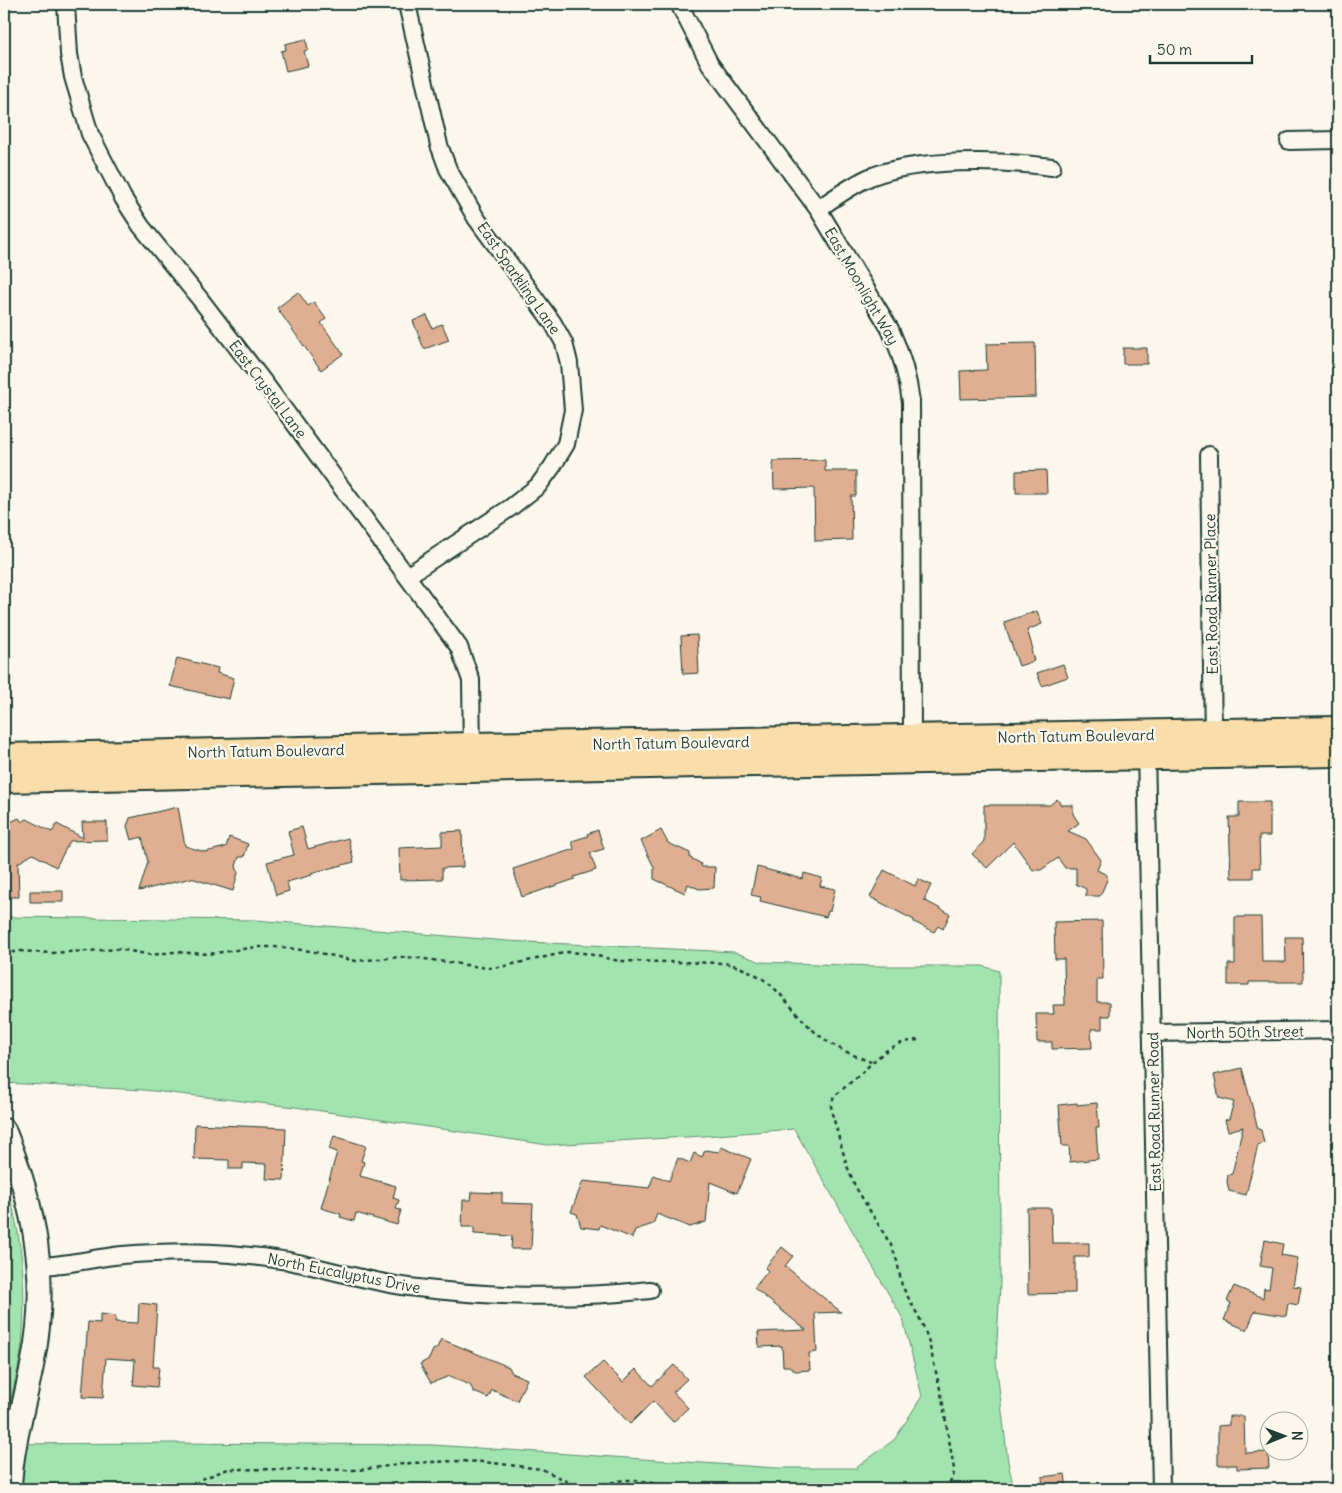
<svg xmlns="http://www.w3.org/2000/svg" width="1342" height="1493" font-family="Delius,sans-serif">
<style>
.green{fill:#a2e4af;stroke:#609072}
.building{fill:#e0af91;stroke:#1f3d34}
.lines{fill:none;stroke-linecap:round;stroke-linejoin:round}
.street-casing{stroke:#1f3d34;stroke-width:20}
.secondary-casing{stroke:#1f3d34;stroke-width:26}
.primary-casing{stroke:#1f3d34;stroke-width:30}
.path{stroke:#1f3d34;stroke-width:2.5;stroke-dasharray:4 4;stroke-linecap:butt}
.street{stroke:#fbf7ec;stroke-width:16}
.secondary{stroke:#fbf7ec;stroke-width:22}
.primary{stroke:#f9ddab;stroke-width:26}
.labels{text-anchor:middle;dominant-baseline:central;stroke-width:4.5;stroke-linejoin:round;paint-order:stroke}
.street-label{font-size:15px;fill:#1f3d34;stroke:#fbf7ec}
</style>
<rect width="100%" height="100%" fill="#fbf7ec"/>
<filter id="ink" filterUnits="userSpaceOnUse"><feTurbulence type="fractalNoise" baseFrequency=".02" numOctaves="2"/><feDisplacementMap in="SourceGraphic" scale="10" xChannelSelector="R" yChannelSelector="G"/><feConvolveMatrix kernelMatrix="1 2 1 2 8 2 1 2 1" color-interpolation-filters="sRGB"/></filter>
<g filter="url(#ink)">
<!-- green -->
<path class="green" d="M 4,917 L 255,920 L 507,941 L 734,952 L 761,962 L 873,966 L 983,966 L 999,971 L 1000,1283 L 996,1362 L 1008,1462 L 1014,1489 L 4,1489 L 4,1444 L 172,1443 L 433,1445 L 777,1468 L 856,1468 L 895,1439 L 922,1396 L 903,1319 L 794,1129 L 703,1136 L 548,1145 L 295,1107 L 144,1090 L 4,1083 Z
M 4,1178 C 22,1230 27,1288 22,1343 C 19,1375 7,1405 4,1437 Z"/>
<!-- building -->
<path class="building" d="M 306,39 L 308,50 L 304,51 L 308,66 L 286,71 L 281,51 L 286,50 L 285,44 Z
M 298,292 L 308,306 L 314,302 L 326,319 L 321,323 L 343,354 L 321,370 L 277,308 Z
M 427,315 L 432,328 L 442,324 L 449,340 L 424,349 L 413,321 Z
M 1035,343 L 1036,397 L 961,399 L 960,371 L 987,370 L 986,344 Z
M 1123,348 L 1147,348 L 1147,364 L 1123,364 Z
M 825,460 L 825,471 L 856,471 L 856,496 L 851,496 L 852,540 L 815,541 L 814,488 L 774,489 L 773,461 Z
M 1046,470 L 1047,493 L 1016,493 L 1016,471 Z
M 1037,611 L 1042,624 L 1027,630 L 1033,649 L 1031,650 L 1034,661 L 1019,666 L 1004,622 Z
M 697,635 L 699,673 L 683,674 L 681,636 Z
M 177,658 L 218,668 L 217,673 L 234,678 L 229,699 L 170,686 Z
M 1063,664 L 1068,677 L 1042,686 L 1037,673 Z
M 1057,799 L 1061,805 L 1073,805 L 1073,814 L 1079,823 L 1068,831 L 1086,839 L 1101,860 L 1097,870 L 1107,875 L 1107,880 L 1100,896 L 1086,896 L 1086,889 L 1076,884 L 1076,868 L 1065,868 L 1058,858 L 1041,870 L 1033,870 L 1013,842 L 987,868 L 972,854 L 984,841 L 984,805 L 1050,805 Z
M 1239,802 L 1270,802 L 1270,836 L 1259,836 L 1260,868 L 1253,868 L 1253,878 L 1231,878 L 1229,817 L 1239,817 Z
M 178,807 L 185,846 L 205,852 L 226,847 L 229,837 L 248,844 L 244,857 L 239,857 L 236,866 L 238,873 L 233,891 L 191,878 L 139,891 L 148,862 L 142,837 L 131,840 L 127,826 L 130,818 Z
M 19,818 L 22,822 L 27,819 L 52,832 L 57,824 L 83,838 L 82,822 L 107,822 L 107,840 L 70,841 L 56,867 L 33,854 L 18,863 L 19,897 L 4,897 L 4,825 Z
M 302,827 L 308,849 L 348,838 L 354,862 L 311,873 L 312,875 L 287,882 L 289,891 L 276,895 L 267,862 L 294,855 L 288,831 Z
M 598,830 L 604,849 L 590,853 L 596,870 L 574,877 L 575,879 L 522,897 L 513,869 L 574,849 L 572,841 L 588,836 L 587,834 Z
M 661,830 L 668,843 L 690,853 L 690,858 L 700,863 L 702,867 L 715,867 L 714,888 L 699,889 L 688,884 L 685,893 L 654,879 L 654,867 L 641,841 Z
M 462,831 L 463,867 L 442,868 L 442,879 L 400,880 L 399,848 L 442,846 L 442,832 Z
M 757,867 L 803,879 L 804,873 L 822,878 L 820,886 L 835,889 L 830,911 L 828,911 L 826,917 L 760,901 L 761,897 L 751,895 Z
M 884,870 L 915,886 L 918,879 L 931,885 L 924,900 L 950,914 L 943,929 L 938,926 L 934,932 L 914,922 L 914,920 L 870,897 Z
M 30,891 L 63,891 L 63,902 L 30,902 Z
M 1235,917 L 1261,917 L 1262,962 L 1286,962 L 1285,937 L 1302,937 L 1303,982 L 1249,982 L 1249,985 L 1228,985 L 1228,964 L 1235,964 Z
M 1102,921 L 1103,979 L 1097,979 L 1097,1002 L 1110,1002 L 1110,1016 L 1102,1016 L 1102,1029 L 1091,1029 L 1092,1048 L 1052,1049 L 1052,1042 L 1037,1042 L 1036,1014 L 1054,1014 L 1053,1005 L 1065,1005 L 1064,959 L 1055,959 L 1054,922 Z
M 1242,1068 L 1258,1129 L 1261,1130 L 1264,1143 L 1258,1145 L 1246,1195 L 1229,1191 L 1227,1182 L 1228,1175 L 1232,1174 L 1243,1127 L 1228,1131 L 1225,1120 L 1229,1119 L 1234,1102 L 1219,1098 L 1214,1075 Z
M 1077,1103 L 1077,1105 L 1097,1103 L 1099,1128 L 1096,1128 L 1098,1159 L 1070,1162 L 1069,1146 L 1062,1146 L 1059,1105 Z
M 195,1124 L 286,1128 L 284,1180 L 266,1179 L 267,1164 L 243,1163 L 243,1169 L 229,1169 L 229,1160 L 194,1159 Z
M 334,1136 L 366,1146 L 361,1161 L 364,1162 L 360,1176 L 396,1186 L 393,1198 L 399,1200 L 396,1209 L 401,1210 L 397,1225 L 356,1213 L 354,1221 L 340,1217 L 341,1214 L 321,1208 L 337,1152 L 329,1149 Z
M 721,1147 L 751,1159 L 737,1193 L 710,1182 L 706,1222 L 690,1227 L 657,1214 L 653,1224 L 635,1230 L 632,1238 L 600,1225 L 599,1229 L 581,1227 L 577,1214 L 571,1212 L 583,1181 L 649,1188 L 654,1175 L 669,1181 L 678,1158 L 690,1163 L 694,1153 L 702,1157 L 705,1150 L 719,1152 Z
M 472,1192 L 502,1193 L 502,1203 L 533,1204 L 531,1249 L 511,1249 L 512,1236 L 474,1234 L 474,1227 L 462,1227 L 463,1200 L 471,1200 Z
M 1027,1208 L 1051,1208 L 1052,1243 L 1089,1243 L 1089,1257 L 1075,1257 L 1075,1293 L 1028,1294 Z
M 1265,1240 L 1283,1244 L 1281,1255 L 1298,1258 L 1293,1286 L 1301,1287 L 1298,1305 L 1288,1303 L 1286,1316 L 1255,1311 L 1247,1330 L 1224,1320 L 1231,1303 L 1227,1301 L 1234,1286 L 1263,1298 L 1264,1288 L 1269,1289 L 1272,1268 L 1260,1266 Z
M 782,1247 L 793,1256 L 785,1266 L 841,1312 L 815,1313 L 817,1352 L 809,1353 L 810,1370 L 795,1371 L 789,1366 L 783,1366 L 782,1346 L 759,1347 L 758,1332 L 806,1330 L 754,1288 L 768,1271 L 765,1268 Z
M 139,1303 L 157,1305 L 153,1367 L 159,1367 L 157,1387 L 133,1385 L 135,1360 L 106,1358 L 103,1398 L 82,1397 L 88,1322 L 100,1323 L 100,1314 L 116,1316 L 115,1322 L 138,1323 Z
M 441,1339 L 509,1367 L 512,1373 L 527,1379 L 517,1401 L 492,1390 L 488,1398 L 474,1392 L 470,1385 L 450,1376 L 431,1383 L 420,1364 L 429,1359 L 433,1350 L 437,1348 Z
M 603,1362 L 623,1382 L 636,1369 L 652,1386 L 674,1365 L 687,1379 L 673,1392 L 688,1408 L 673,1422 L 653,1401 L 630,1424 L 586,1377 Z
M 1229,1416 L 1244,1416 L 1245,1453 L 1268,1452 L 1269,1468 L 1237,1469 L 1237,1465 L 1218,1465 L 1218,1426 L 1229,1425 Z
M 1065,1474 L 1067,1489 L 1043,1489 L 1042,1477 Z"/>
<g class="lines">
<defs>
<path id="street" d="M 66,4 L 69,54 L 73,77 L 90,134 L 123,198 L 141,226 L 200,299 L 266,385 L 459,647 L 471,680 L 472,754
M 679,4 L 710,64 L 818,209 L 890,329 C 901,353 908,377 911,402 L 912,745
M 1289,141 L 1338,140
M 818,209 C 834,198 852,185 870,177 C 918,158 1001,160 1052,167
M 1209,455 L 1213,740
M 407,576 L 510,508 L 538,486 L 552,467 L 566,444 L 573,410 L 569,363 L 564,343 L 553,323 L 476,218 L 448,169 L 439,145 L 407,4
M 1146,749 L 1161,1489
M 1152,1033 L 1338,1030
M 40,1266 C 67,1265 94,1258 122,1255 C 158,1252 195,1251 231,1254 C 253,1256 276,1258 298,1263 C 335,1271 372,1282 409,1287 C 488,1297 571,1299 650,1290"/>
<path id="secondary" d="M 4,1130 C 35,1206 49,1280 33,1361 C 25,1402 11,1448 10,1489"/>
<path id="primary" d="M 4,757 L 472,746 L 1338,730
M 4,779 L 695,764 L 1338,753"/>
</defs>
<!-- street casing -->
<use href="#street" class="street-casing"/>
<!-- secondary casing -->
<use href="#secondary" class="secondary-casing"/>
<!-- primary casing -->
<use href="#primary" class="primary-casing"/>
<!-- path -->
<path class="path" d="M 4,954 L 19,951 L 52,953 L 120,949 L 151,955 L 173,952 L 209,954 L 256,947 L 276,947 L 311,951 L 356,961 L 400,957 L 418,958 L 487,968 L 500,967 L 568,952 L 584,953 L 619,961 L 724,963 C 774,974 781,1000 814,1031 C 829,1045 852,1055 871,1062
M 918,1040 C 889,1042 878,1058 858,1076 C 850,1083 842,1089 834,1097 L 831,1105 L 832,1113 L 847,1166 L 855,1186 L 892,1247 L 897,1261 L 902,1286 L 921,1321 L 928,1339 L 941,1393 L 954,1469 C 954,1479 950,1484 942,1489
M 189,1489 L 202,1479 L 228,1469 L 357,1470 L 412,1463 L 455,1461 L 484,1462 L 542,1469 L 572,1484 L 580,1486 L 597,1485 L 624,1480 L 636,1480 L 649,1482 L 664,1488 L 671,1489
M 700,1489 L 808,1487 L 828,1489"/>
<!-- street -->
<use href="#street" class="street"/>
<!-- secondary -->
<use href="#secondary" class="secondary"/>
<!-- primary -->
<use href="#primary" class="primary"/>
</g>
</g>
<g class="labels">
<!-- street labels -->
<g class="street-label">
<text transform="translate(519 278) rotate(55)">East Sparkling Lane</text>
<text transform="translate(862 286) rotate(60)">East Moonlight Way</text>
<text transform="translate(268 389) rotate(53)">East Crystal Lane</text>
<text transform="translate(1211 594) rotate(-91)">East Road Runner Place</text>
<text transform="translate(1076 736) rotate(-1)">North Tatum Boulevard</text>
<text transform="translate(671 743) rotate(-1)">North Tatum Boulevard</text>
<text transform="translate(266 751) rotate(-1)">North Tatum Boulevard</text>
<text transform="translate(1245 1032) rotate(-1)">North 50th Street</text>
<text transform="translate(1154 1112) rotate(-91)">East Road Runner Road</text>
<text transform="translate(344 1273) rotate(11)">North Eucalyptus Drive</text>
</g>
</g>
<!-- margin -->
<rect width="1342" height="1493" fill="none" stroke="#fbf7ec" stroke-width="20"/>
<rect x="10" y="10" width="1322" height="1473" fill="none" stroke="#1f3d34" stroke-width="2" filter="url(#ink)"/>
<!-- north arrow -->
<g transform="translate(1284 1436) rotate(89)"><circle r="24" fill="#fbf7ec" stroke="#a3ada2"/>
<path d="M0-4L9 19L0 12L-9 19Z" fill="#1f3d34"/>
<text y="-8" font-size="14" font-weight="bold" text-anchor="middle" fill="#1f3d34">N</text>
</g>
<!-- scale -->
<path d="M1150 55v8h102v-8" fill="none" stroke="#1f3d34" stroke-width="2.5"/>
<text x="1157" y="55" font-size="15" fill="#1f3d34" stroke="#fbf7ec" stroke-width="4" paint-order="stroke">50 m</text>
</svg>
